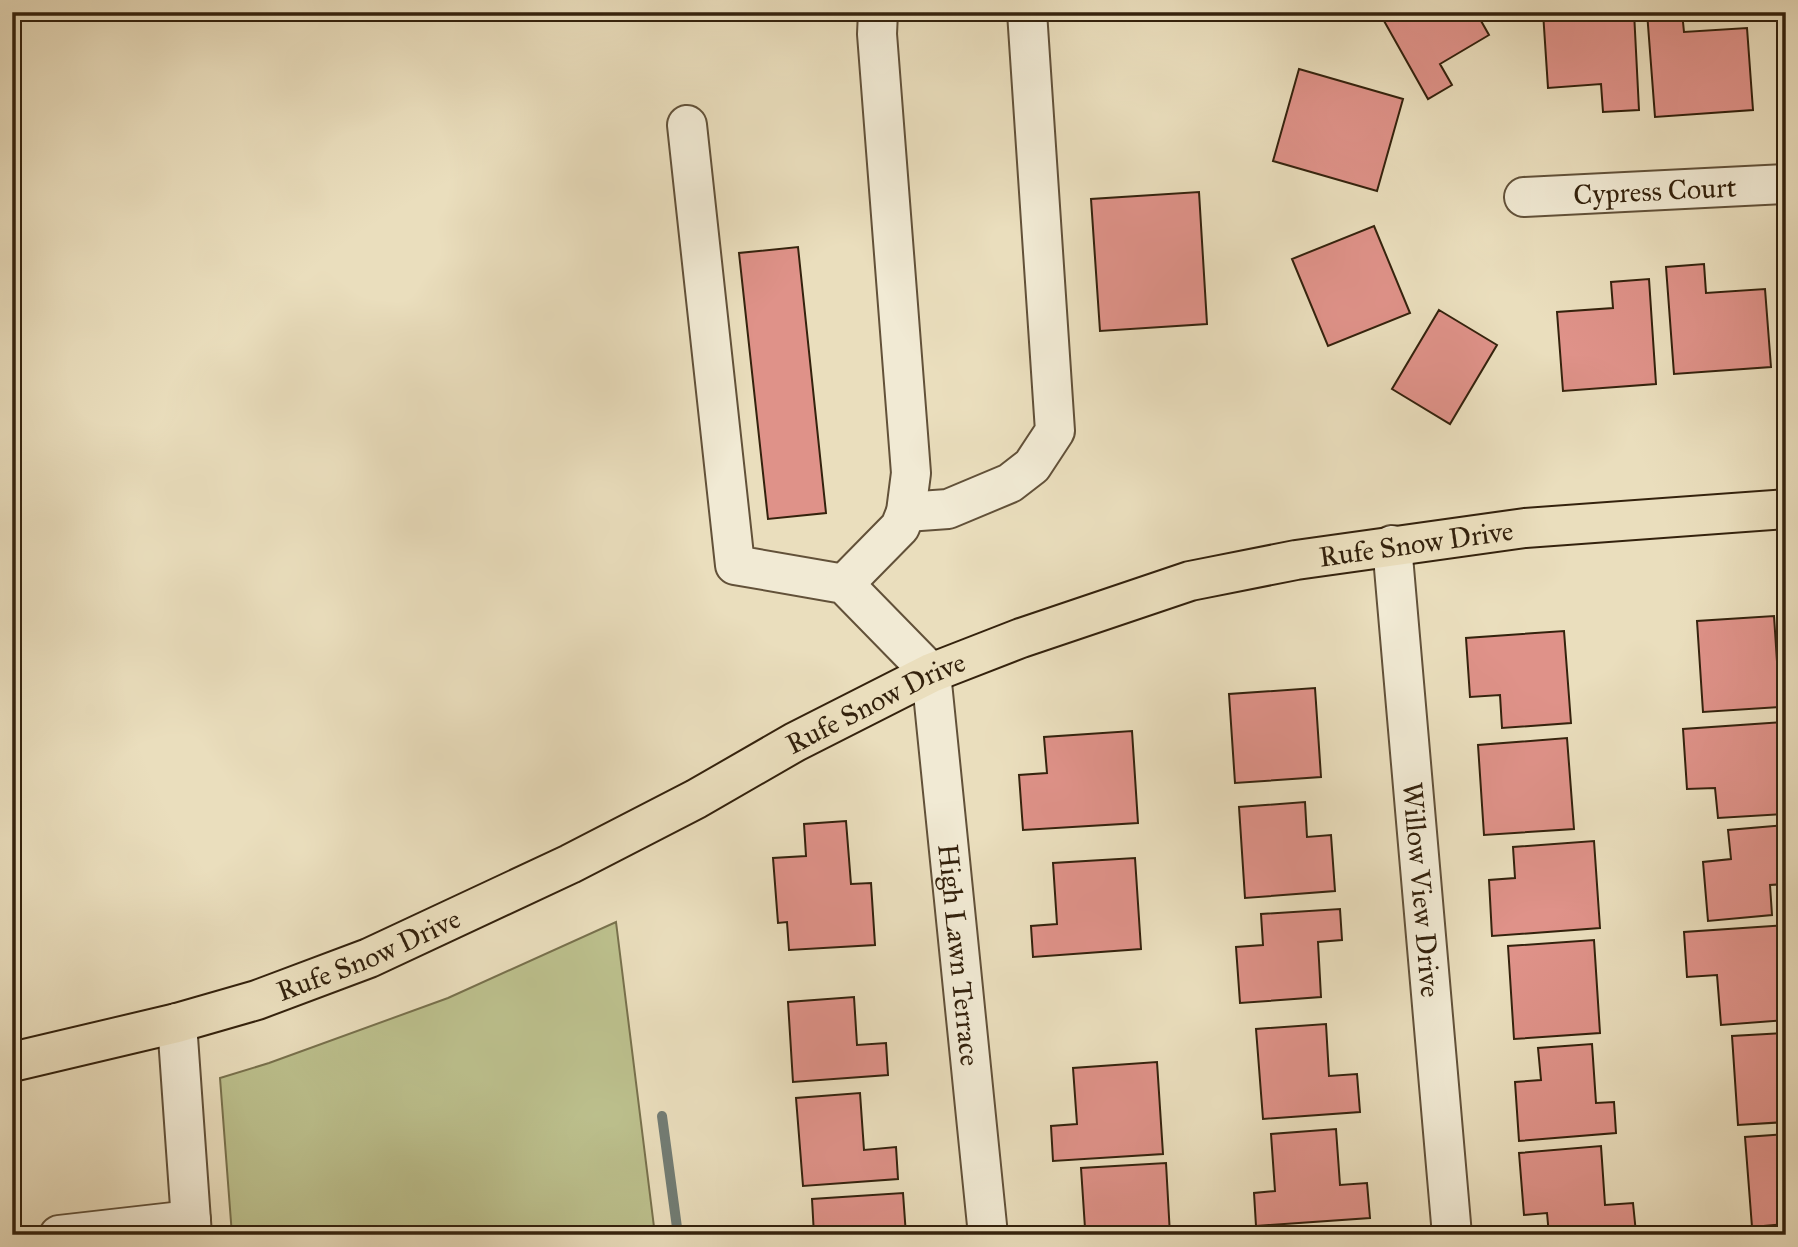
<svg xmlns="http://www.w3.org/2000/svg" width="1798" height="1247" font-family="'IM FELL Great Primer',serif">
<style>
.green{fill:#bcc08d;stroke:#78714d;stroke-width:2}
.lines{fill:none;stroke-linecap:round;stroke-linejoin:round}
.stream{stroke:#727d75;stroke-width:10}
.building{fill:#df9289;stroke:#34220d;stroke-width:2}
.minor-casing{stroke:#625139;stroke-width:42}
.major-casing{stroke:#34220d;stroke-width:42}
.minor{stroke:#f1ead4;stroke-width:38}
.major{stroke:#eadebd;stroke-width:38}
.labels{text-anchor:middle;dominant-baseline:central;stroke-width:7;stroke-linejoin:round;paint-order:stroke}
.street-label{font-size:28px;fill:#34220d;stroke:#f1ead4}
</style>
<rect width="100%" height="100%" fill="#eadebd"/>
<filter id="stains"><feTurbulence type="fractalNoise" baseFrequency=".00286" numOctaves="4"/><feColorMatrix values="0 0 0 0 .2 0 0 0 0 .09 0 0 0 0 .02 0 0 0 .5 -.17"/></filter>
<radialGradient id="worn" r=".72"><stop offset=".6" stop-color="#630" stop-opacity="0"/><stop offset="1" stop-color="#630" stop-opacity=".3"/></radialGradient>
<!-- green -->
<path class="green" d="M 616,922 L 655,1235 L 232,1235 L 220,1078 L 269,1063 L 448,998 Z"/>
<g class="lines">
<!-- stream -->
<path class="stream" d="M 662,1116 L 678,1235"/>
</g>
<!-- building -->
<path class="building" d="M 1082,12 L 1183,12 L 1183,14 L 1083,20 Z
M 1379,12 L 1476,12 L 1489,35 L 1440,64 L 1452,85 L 1428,99 Z
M 1543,12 L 1634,12 L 1639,110 L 1603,112 L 1601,84 L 1548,88 Z
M 1647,12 L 1682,12 L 1684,32 L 1747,28 L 1753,110 L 1655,117 Z
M 1299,69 L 1403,99 L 1377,191 L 1273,161 Z
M 1199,192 L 1207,324 L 1100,331 L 1091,199 Z
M 1374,226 L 1410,313 L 1328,346 L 1292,259 Z
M 798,247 L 826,513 L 768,519 L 739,253 Z
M 1704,264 L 1706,293 L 1765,289 L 1771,367 L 1674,374 L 1666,267 Z
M 1649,279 L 1656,384 L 1563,391 L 1557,312 L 1613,308 L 1611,282 Z
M 1439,310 L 1497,345 L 1450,424 L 1392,389 Z
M 1774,616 L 1780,707 L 1703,712 L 1697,621 Z
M 1564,631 L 1571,723 L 1502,728 L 1500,695 L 1470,697 L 1466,638 Z
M 1315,688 L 1321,777 L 1235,783 L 1229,694 Z
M 1784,722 L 1786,814 L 1718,818 L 1715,788 L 1687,789 L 1683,729 Z
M 1132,731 L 1138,823 L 1023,830 L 1019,775 L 1047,773 L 1044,737 Z
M 1567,738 L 1574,829 L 1484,835 L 1478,745 Z
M 1305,802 L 1307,837 L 1331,835 L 1335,891 L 1245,898 L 1239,807 Z
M 846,821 L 851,884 L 871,883 L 875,945 L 789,950 L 787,922 L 778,923 L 773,858 L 806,856 L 804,824 Z
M 1786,825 L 1786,884 L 1770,885 L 1772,915 L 1708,921 L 1703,862 L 1731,859 L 1728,830 Z
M 1594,841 L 1600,928 L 1492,936 L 1489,880 L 1515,878 L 1513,847 Z
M 1135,858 L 1141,949 L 1033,957 L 1031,926 L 1057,924 L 1053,863 Z
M 1340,909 L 1342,940 L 1318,942 L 1321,997 L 1240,1003 L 1236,947 L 1263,945 L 1261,914 Z
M 1786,925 L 1786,1020 L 1721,1025 L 1717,975 L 1687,977 L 1684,932 Z
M 1594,940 L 1600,1033 L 1514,1039 L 1508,946 Z
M 854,997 L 857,1045 L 886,1043 L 888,1075 L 793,1082 L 788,1002 Z
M 1326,1024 L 1329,1076 L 1357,1074 L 1360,1112 L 1263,1119 L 1256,1029 Z
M 1786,1033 L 1786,1122 L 1738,1125 L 1732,1036 Z
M 1592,1044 L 1596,1103 L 1614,1102 L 1616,1133 L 1519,1141 L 1515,1082 L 1541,1080 L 1538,1048 Z
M 1157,1062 L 1163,1154 L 1053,1161 L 1051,1126 L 1077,1124 L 1073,1068 Z
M 860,1093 L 864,1150 L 896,1147 L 898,1179 L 803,1186 L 796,1098 Z
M 1336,1129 L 1340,1185 L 1367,1183 L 1370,1218 L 1256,1226 L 1254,1193 L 1275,1191 L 1271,1134 Z
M 1786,1134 L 1786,1224 L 1752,1227 L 1745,1137 Z
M 1601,1146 L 1605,1205 L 1633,1203 L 1636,1233 L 1549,1235 L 1547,1213 L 1524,1215 L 1519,1153 Z
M 1166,1163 L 1170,1235 L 1061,1235 L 1061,1230 L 1085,1228 L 1081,1168 Z
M 903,1193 L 906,1235 L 814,1235 L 812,1199 Z"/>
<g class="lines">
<defs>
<g id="minor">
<path id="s1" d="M 687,125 L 735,565 L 844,584 L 931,673 L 988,1235"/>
<path id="s2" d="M 1524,197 L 1786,184"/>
<path d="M 906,512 L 948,509 L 1010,483 L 1032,466 L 1055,431 L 1027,12"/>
<path id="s3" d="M 1392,545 L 1452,1235"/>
<path d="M 844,584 L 900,527 L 906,512 L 911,473 L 877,34 L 878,12"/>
<path d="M 177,1023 L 192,1235"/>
<path d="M 59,1235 L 191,1220"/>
</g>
<g id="major">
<path id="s4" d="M 12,1062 L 177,1023 L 257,1000 L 369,958 L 570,864 L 696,799 L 795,742 L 931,673 L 1021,638 L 1190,581 L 1296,560 L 1525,528 L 1786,509"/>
</g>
</defs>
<!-- minor casing -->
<use href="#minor" class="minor-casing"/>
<!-- major casing -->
<use href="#major" class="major-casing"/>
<!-- minor -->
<use href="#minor" class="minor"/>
<!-- major -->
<use href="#major" class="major"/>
</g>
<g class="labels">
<!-- street labels -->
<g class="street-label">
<text stroke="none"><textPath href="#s2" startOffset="131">Cypress Court</textPath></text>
<text stroke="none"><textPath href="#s4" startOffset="1507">Rufe Snow Drive</textPath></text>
<text stroke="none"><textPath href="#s4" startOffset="940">Rufe Snow Drive</textPath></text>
<text stroke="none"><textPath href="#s3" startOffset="346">Willow View Drive</textPath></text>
<text stroke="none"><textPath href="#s4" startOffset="373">Rufe Snow Drive</textPath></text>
<text stroke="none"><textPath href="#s1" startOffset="961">High Lawn Terrace</textPath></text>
</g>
</g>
<!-- margin -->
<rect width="1798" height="1247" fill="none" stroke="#eadebd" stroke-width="42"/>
<rect x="14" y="14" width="1770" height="1219" fill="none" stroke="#34220d" stroke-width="3.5"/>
<rect x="21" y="21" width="1756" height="1205" fill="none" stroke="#34220d" stroke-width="2"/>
<rect width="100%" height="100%" filter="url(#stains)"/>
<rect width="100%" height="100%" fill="url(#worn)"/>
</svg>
